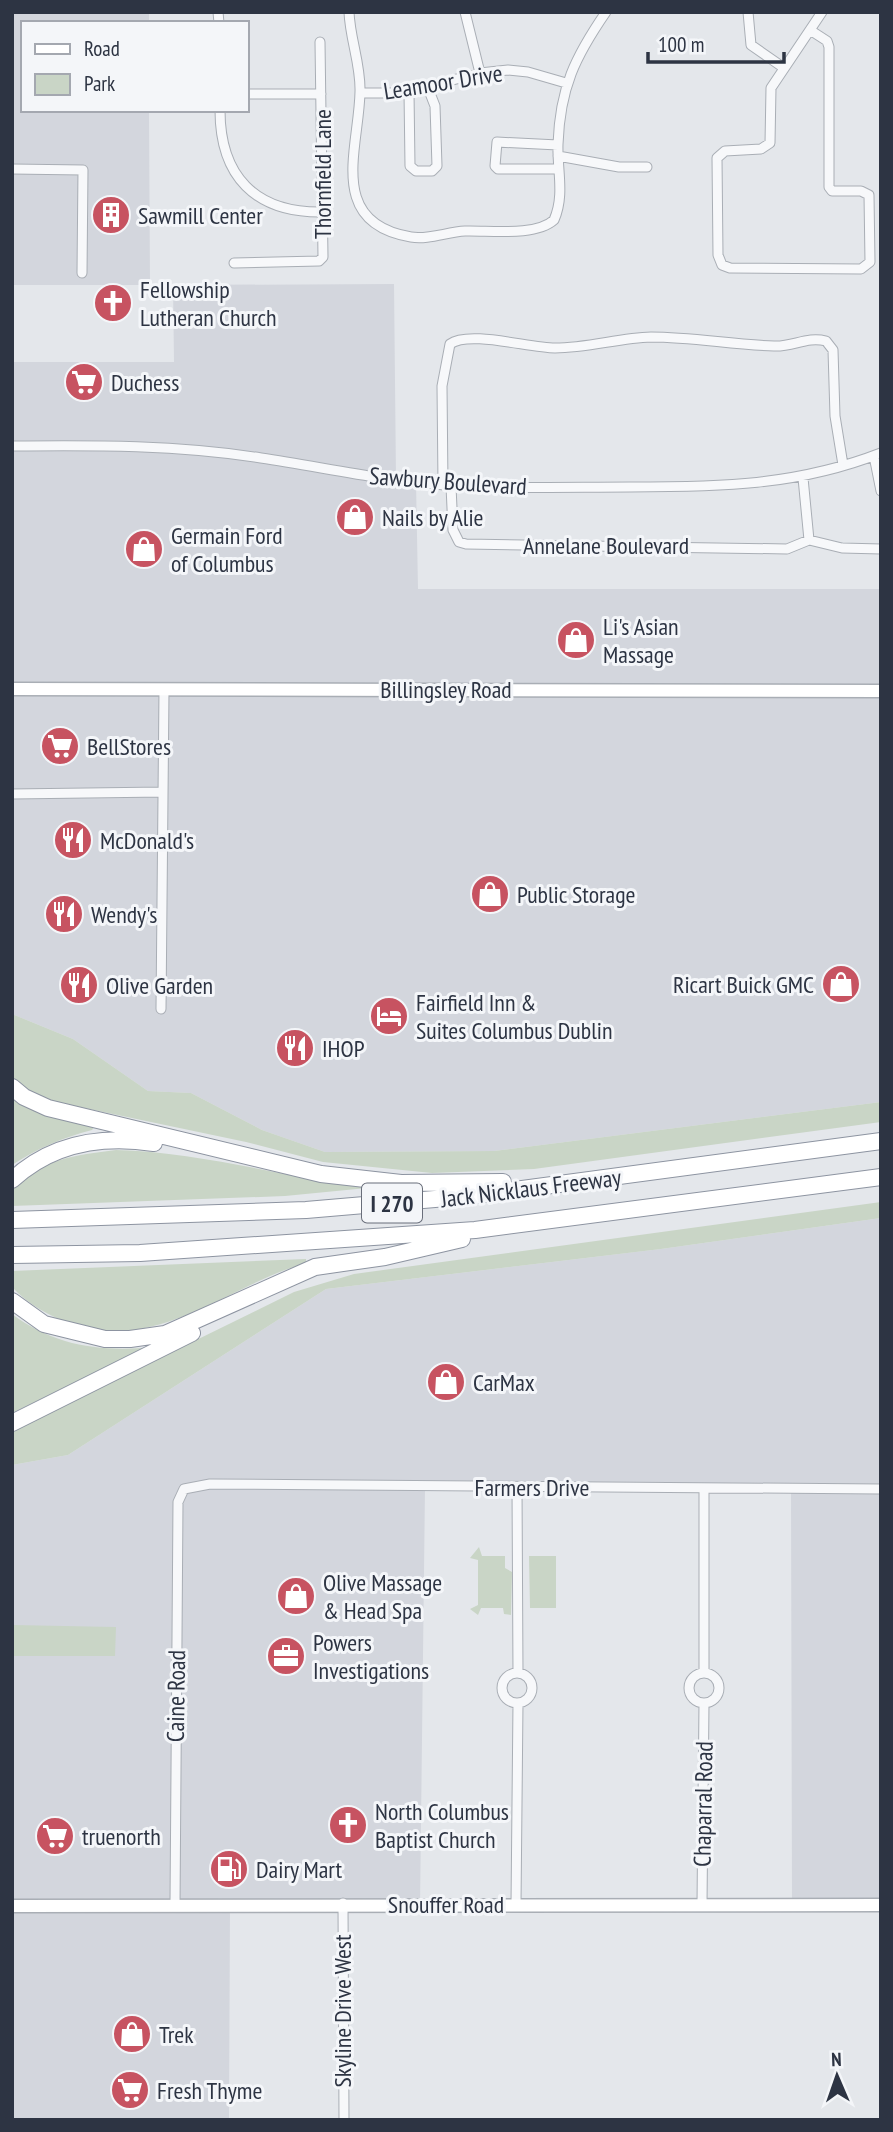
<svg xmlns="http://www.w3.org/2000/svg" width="893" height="2132" font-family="'PT Sans Narrow',sans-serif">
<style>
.built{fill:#d3d6dd}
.green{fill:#c9d5c6}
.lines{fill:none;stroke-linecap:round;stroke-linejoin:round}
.street-casing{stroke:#a9aeb5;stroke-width:11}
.secondary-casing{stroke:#a9aeb5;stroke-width:15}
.highway-casing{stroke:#8d94a1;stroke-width:18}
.street{stroke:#f7f8fa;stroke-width:9}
.secondary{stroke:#fff;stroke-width:12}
.highway{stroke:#fff;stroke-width:16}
.labels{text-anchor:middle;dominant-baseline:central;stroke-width:6;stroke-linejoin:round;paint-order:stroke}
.shield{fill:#f4f6f9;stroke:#696e7a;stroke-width:2}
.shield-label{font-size:23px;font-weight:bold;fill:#2d3443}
.street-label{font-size:24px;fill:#2d3443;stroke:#f4f6f9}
.poi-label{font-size:24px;fill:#2d3443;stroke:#f4f6f9;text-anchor:start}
</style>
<rect width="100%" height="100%" fill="#e4e7eb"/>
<!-- built -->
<path class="built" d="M 12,12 L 149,12 L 149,23 L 23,23 L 23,110 L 149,110 L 150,285 L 12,285 Z
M 394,284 L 396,479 L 416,482 L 418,589 L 881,589 L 881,1102 L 494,1151 L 325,1152 L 262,1130 L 191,1093 L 148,1091 L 73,1039 L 12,1014 L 12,362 L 174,362 L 173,285 Z
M 881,1218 L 881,1907 L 792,1907 L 791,1489 L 425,1488 L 420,1907 L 230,1907 L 229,2120 L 12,2120 L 12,1465 L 68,1455 L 326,1289 L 661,1249 Z"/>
<!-- green -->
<path class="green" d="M 12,1014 L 73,1039 L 148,1091 L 191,1093 L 262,1130 L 325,1152 L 494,1151 L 881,1102 L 881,1122 L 534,1169 L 432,1173 L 323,1162 L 246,1142 L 51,1101 L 26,1089 L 12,1078 Z
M 12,1097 L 35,1110 L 95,1126 L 92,1130 C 62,1138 38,1148 12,1165 Z
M 116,1150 C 201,1152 283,1177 367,1188 L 285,1196 L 12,1206 L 12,1190 C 41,1159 75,1155 116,1150 Z
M 881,1202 L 881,1218 L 661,1249 L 326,1289 L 68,1455 L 12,1465 L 12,1432 L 15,1429 L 294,1292 L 354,1274 Z
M 306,1259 L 306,1263 C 228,1285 158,1353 72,1324 C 49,1316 29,1305 12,1287 L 12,1271 Z
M 12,1314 C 52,1344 94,1351 142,1348 L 142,1350 L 12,1413 Z
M 479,1547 L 482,1556 L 505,1556 L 505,1568 L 512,1572 L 511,1615 L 504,1614 L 503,1608 L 481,1608 L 478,1615 L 470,1609 L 478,1605 L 478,1560 L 470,1558 Z
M 529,1556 L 556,1556 L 556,1608 L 530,1608 Z
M 12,1625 L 116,1627 L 115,1656 L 12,1656 Z"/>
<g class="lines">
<defs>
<path id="street" d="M 218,12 L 219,23
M 349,12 C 350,39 361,65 360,92 C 359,148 326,223 411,237 C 428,240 447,232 465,231 C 488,230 535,237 554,220 C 565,195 557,170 558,144 C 560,88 575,57 606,12
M 465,12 L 480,73
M 748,12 L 751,45 L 784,68
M 810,30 L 827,41 L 829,47 L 829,187 L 832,191 L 861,191 L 869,195 L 870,262 L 861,269 L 730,268 L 722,265 L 718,255 L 717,158 L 725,151 L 761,149 L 770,143 L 771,88 L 822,12
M 409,92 L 410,166 L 416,171 L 432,171 L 437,166 L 435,106 L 428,88
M 360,93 L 402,93 L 480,73 L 508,70 L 528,72 L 566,83
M 247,94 L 321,94
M 220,110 C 220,176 255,213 322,212
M 558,145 L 497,142 L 495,166 L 498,169 L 558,169
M 558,156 L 619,167 L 647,167
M 12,169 L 83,170 L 82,273
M 234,263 L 319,261 L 323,257 L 320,42
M 12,446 C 95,445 179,445 261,458 C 322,467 383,481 445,485 C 506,489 569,487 630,487 C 719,487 796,486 881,453
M 874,456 L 881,491
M 803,478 L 809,540
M 443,485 L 442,386 L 450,344 C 469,330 529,348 555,348 C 588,348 619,338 651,337 C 693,337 733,345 774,346 C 793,347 807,336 826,341 L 833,350 L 835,416 L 843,465
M 451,486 L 453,530 L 459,542 L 466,544 L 787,549 L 809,540 L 842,548 L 881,549
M 12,794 L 163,792
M 161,1009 L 164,690
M 517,1487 L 518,1673
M 704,1488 L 704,1673
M502 1688a15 15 0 1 1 30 0a15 15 0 1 1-30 0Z
M689 1688a15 15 0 1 1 30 0a15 15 0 1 1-30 0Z
M 343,1903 L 344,2120
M 516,1904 L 518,1703
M 175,1905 L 178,1502 L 184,1489 L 210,1484 L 881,1489
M 702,1905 L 704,1703"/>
<path id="secondary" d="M 12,689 L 881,691
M 12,1906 L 881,1905"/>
<path id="highway" d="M 12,1087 L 24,1097 L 48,1108 L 321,1174 L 401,1183 L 503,1182
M 12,1180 C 52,1143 101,1135 154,1143
M 12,1220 L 306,1210 L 470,1196 L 881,1141
M 12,1255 L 140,1253 L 475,1230 L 881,1177
M 12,1301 L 44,1324 L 105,1339 L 130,1339 L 165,1334 L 315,1267 L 385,1257 L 462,1239
M 12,1423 L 192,1333"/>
</defs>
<!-- street casing -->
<use href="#street" class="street-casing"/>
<!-- secondary casing -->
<use href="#secondary" class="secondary-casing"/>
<!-- highway casing -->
<use href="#highway" class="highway-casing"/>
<!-- street -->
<use href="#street" class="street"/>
<!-- secondary -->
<use href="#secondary" class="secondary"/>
<!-- highway -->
<use href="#highway" class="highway"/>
</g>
<!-- icons -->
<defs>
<symbol id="building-disc" viewBox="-11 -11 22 22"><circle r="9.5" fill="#c75361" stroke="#f4f6f9"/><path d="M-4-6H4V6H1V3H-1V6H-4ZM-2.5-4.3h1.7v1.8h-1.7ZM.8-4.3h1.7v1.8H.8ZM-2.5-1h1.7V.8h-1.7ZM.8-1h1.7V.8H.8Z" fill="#fff"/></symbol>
<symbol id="church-disc" viewBox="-11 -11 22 22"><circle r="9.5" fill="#c75361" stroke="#f4f6f9"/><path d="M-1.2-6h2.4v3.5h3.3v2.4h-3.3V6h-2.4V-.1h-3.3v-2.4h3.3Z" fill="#fff"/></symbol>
<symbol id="supermarket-disc" viewBox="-11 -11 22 22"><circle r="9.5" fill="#c75361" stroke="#f4f6f9"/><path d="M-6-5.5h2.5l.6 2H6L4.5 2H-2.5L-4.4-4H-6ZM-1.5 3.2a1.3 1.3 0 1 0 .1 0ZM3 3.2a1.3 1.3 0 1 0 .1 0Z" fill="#fff"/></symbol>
<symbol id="shop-disc" viewBox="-11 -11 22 22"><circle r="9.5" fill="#c75361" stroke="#f4f6f9"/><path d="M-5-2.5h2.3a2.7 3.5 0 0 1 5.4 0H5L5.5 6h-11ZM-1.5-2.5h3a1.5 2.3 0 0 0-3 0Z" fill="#fff"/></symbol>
<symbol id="restaurant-disc" viewBox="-11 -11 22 22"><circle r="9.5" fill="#c75361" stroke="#f4f6f9"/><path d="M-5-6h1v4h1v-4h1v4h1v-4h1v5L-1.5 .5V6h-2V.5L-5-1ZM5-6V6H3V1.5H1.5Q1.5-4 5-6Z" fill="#fff"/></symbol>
<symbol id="hotel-disc" viewBox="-11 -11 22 22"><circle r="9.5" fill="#c75361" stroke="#f4f6f9"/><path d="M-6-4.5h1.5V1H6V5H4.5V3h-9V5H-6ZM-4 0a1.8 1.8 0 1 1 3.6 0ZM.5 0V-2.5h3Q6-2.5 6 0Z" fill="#fff"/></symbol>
<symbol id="office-disc" viewBox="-11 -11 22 22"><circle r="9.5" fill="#c75361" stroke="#f4f6f9"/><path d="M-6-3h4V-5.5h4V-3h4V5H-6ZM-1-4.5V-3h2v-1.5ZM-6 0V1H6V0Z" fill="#fff"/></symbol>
<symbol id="fuel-disc" viewBox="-11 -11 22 22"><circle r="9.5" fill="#c75361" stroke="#f4f6f9"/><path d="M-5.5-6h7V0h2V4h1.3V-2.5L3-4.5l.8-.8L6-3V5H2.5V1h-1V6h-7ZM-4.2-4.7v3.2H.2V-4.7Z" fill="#fff"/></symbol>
</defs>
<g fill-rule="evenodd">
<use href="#building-disc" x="89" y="193" width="44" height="44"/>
<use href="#church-disc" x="91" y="281" width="44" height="44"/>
<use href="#supermarket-disc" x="62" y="360" width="44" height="44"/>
<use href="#shop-disc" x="333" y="495" width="44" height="44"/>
<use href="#shop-disc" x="122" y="527" width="44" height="44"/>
<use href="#shop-disc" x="554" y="618" width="44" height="44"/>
<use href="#supermarket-disc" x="38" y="724" width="44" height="44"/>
<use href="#restaurant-disc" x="51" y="818" width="44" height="44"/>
<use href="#shop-disc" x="468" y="872" width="44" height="44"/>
<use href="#restaurant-disc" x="42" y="892" width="44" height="44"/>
<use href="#shop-disc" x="819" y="962" width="44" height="44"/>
<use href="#restaurant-disc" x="57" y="963" width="44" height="44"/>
<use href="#hotel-disc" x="367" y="994" width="44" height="44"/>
<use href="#restaurant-disc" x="273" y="1026" width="44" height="44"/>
<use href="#shop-disc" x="424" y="1360" width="44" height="44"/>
<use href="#shop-disc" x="274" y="1574" width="44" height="44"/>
<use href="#office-disc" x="264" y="1634" width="44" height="44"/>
<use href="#church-disc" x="326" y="1803" width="44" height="44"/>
<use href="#supermarket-disc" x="33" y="1814" width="44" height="44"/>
<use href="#fuel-disc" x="207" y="1847" width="44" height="44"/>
<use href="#shop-disc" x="110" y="2012" width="44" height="44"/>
<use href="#supermarket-disc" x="108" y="2068" width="44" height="44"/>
</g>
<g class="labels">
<!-- shield labels -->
<rect class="shield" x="362" y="1183.5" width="60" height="39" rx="5"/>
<g class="shield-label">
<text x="392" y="1203">I 270</text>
</g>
<!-- street labels -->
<g class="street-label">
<text transform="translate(443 82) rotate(-9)">Leamoor Drive</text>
<text transform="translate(322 174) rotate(-90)">Thornfield Lane</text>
<text transform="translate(448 481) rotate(4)">Sawbury Boulevard</text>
<text x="606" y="545">Annelane Boulevard</text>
<text x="446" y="689">Billingsley Road</text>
<text transform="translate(531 1188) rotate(-7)">Jack Nicklaus Freeway</text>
<text x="532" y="1487">Farmers Drive</text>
<text transform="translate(176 1696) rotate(-89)">Caine Road</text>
<text transform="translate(703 1804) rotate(-89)">Chaparral Road</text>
<text x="446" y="1904">Snouffer Road</text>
<text transform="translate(342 2011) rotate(-90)">Skyline Drive West</text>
</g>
<!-- poi labels -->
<g class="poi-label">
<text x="138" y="215">Sawmill Center</text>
<text x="140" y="289">Fellowship<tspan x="140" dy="28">Lutheran Church</tspan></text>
<text x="111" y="382">Duchess</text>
<text x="382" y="517">Nails by Alie</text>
<text x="171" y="535">Germain Ford<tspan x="171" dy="28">of Columbus</tspan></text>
<text x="603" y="626">Li's Asian<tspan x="603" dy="28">Massage</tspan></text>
<text x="87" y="746">BellStores</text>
<text x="100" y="840">McDonald's</text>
<text x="517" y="894">Public Storage</text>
<text x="91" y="914">Wendy's</text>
<text x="814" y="984" text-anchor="end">Ricart Buick GMC</text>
<text x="106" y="985">Olive Garden</text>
<text x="416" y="1002">Fairfield Inn &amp;<tspan x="416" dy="28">Suites Columbus Dublin</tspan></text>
<text x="322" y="1048">IHOP</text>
<text x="473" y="1382">CarMax</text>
<text x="323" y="1582">Olive Massage<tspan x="323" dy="28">&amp; Head Spa</tspan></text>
<text x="313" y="1642">Powers<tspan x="313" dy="28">Investigations</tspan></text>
<text x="375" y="1811">North Columbus<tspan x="375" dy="28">Baptist Church</tspan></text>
<text x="82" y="1836">truenorth</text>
<text x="256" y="1869">Dairy Mart</text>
<text x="159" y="2034">Trek</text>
<text x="157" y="2090">Fresh Thyme</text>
</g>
</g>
<!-- border -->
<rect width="893" height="2132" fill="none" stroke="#2d3443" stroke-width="28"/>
<!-- legend -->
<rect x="21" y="21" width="228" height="91" fill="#f4f6f9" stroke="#a4a8b0" stroke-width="2"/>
<rect x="35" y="44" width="35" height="10" fill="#ffffff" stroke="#a4a8b0" stroke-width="2"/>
<text x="84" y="56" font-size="21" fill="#2d3443">Road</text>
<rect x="35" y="74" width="35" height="21" fill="#c9d5c6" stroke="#a4a8b0" stroke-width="2"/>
<text x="84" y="91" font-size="21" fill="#2d3443">Park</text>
<!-- north arrow -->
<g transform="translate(837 2076) rotate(358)" stroke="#f4f6f9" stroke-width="5" paint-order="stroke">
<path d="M0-5L12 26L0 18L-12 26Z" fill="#2d3443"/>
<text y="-10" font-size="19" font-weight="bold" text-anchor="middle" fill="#2d3443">N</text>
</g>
<!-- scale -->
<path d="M648 52v10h136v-10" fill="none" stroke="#2d3443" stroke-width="3.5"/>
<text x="658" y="52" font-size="21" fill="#2d3443" stroke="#f4f6f9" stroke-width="5" paint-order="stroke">100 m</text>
</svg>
